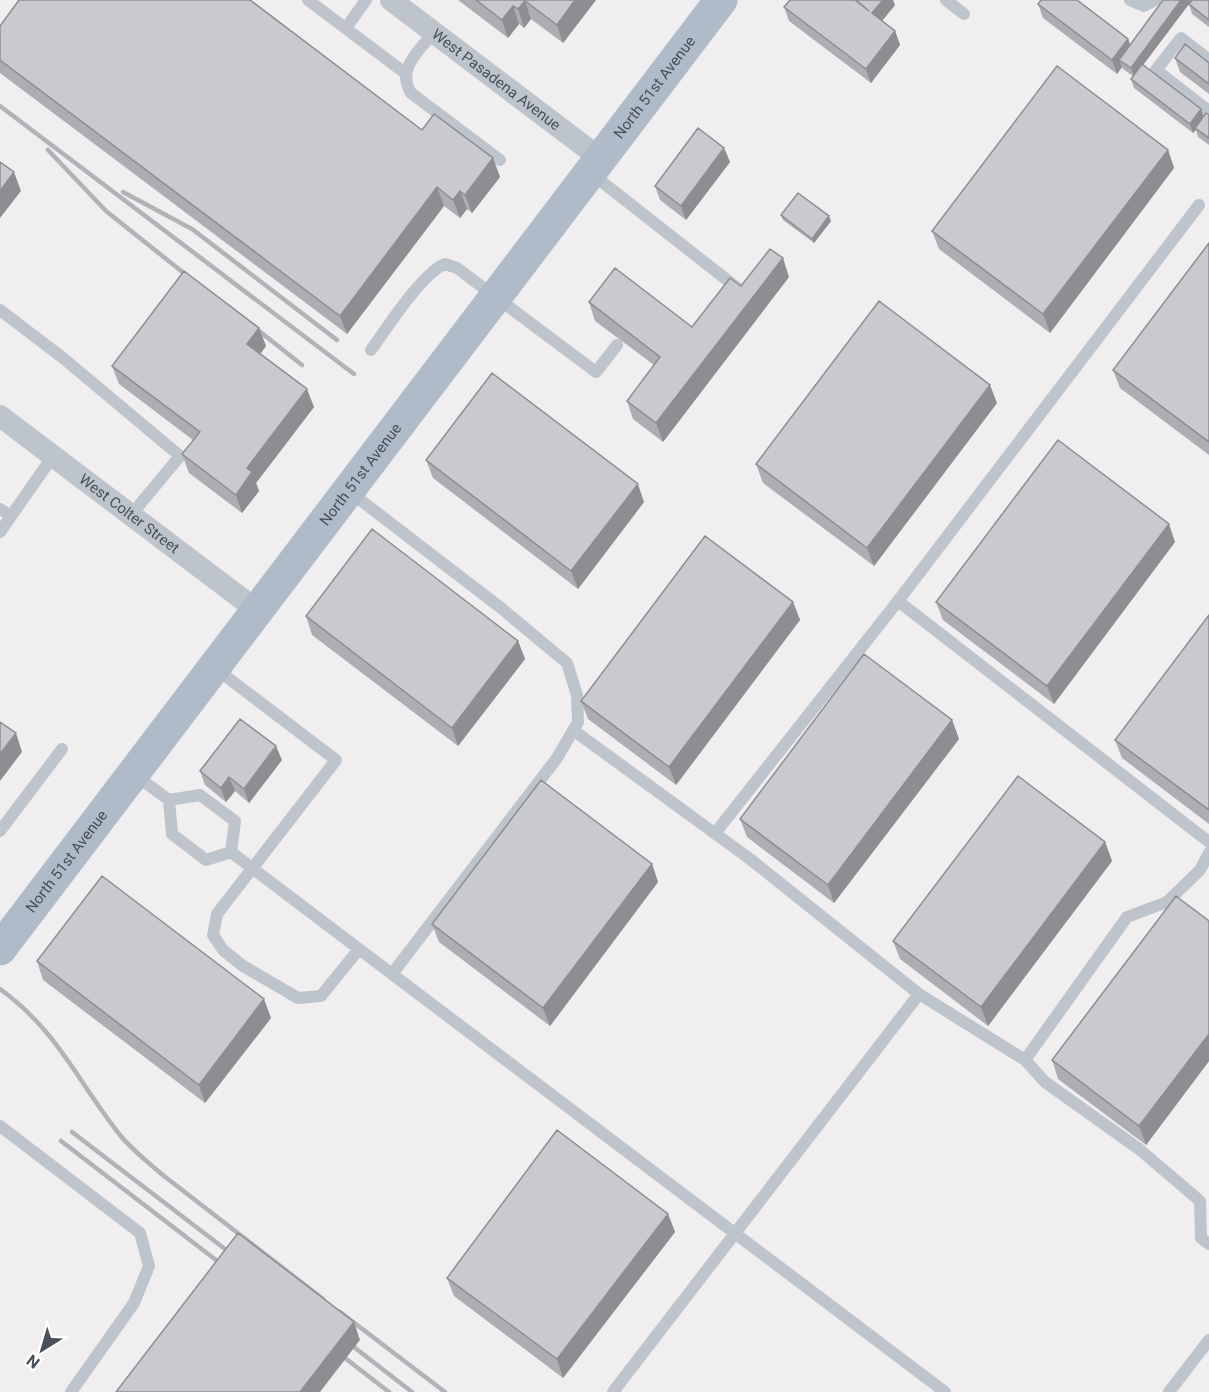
<svg xmlns="http://www.w3.org/2000/svg" width="1209" height="1392" font-family="Roboto,sans-serif">
<style>
.lines{fill:none;stroke-linecap:round;stroke-linejoin:round}
.lane{stroke:#bec4cc;stroke-width:12}
.street{stroke:#bec4cc;stroke-width:22}
.primary{stroke:#b0bbca;stroke-width:33}
.rail{stroke:#b1b3b8;stroke-width:4.5}
.wall{fill:#adaeb3}
.shaded-wall{fill:#8d8d92}
.building{fill:#c9cad0;stroke:#8d8d92;stroke-width:1.5}
.labels{text-anchor:middle;dominant-baseline:central;stroke-width:4.5;stroke-linejoin:round;paint-order:stroke}
.street-label{font-size:15px;fill:#484f59;stroke:#fff}
</style>
<rect width="100%" height="100%" fill="#f0eeee"/>
<g class="lines">
<!-- lane -->
<path class="lane" d="M 308,0 L 405,73
M 946,0 L 964,14
M 1130,0 L 1144,6 L 1155,0
M 346,28 L 366,0
M 434,32 C 419,51 396,69 411,93 L 500,160
M 1209,60 L 1181,38 L 1156,70 L 1209,111
M 592,174 L 741,291
M 1199,205 L 898,601 L 1209,842
M 0,310 L 63,358 L 180,456 L 131,515
M 371,350 C 387,328 422,273 445,264 L 457,268 L 596,372 L 617,345
M 0,509 L 11,516
M 0,532 L 53,456
M 215,668 L 336,760 L 217,914 L 213,935 L 223,950 L 243,966 L 298,998 L 321,996 L 359,949
M 573,730 L 750,859 L 919,994 L 1025,1060
M 135,775 L 169,800 L 200,795 L 235,821 L 231,852
M 169,800 L 172,834 L 206,860 L 231,852
M 0,831 L 62,749
M 716,832 L 898,601
M 231,852 L 392,974 L 557,758 L 578,722 L 577,695 L 567,663 L 501,608 L 350,492
M 1209,853 L 1200,870 L 1167,902 L 1127,917 L 1025,1060 L 1045,1082 L 1139,1149 L 1200,1201 L 1201,1238 L 1209,1244
M 392,974 L 945,1392
M 0,1126 L 140,1233 L 149,1266 L 134,1303 L 71,1392
M 613,1392 L 919,994
M 1169,1392 L 1209,1340"/>
<!-- street -->
<g class="street">
<path id="s1" d="M 391,0 L 601,159"/>
<path id="s2" d="M 0,416 L 258,611"/>
</g>
<!-- primary -->
<path class="primary" id="s3" d="M 0,949 L 721,0"/>
<!-- rail -->
<path class="rail" d="M 0,106 L 354,374
M 48,150 L 106,211 L 195,282
M 123,192 L 192,229 L 337,340
M 248,322 L 302,365
M 0,989 C 57,1030 78,1082 120,1135 C 132,1150 149,1163 164,1176 L 323,1299
M 72,1132 L 238,1259
M 61,1141 L 229,1270
M 340,1312 L 445,1392
M 341,1337 L 412,1392
M 332,1348 L 389,1392"/>
</g>
<!-- wall -->
<path class="wall" d="M 458,0 L 596,0 L 563,43 L 531,19 L 524,28 L 519,24 L 508,38 Z
M 1163,0 L 1192,0 L 1143,65 L 1201,109 L 1203,116 L 1209,115 L 1209,145 L 1198,137 L 1196,130 L 1193,133 L 1134,88 L 1131,79 L 1133,76 L 1123,69 L 1122,67 L 1117,74 L 1043,18 L 1038,4 L 1128,39 L 1130,45 Z
M 1209,1 L 1209,27 L 1192,14 L 1189,4 Z
M 895,5 L 882,21 L 895,31 L 900,45 L 871,83 L 789,21 L 784,7 Z
M 0,26 L 422,130 L 493,158 L 500,177 L 472,213 L 467,209 L 460,218 L 444,206 L 347,334 L 0,73 Z
M 1175,58 L 1209,63 L 1209,94 L 1180,72 Z
M 724,148 L 730,162 L 686,220 L 660,200 L 655,186 Z
M 1168,150 L 1174,168 L 1050,333 L 939,249 L 932,231 Z
M 781,215 L 831,221 L 814,243 L 783,220 Z
M 1209,243 L 1209,455 L 1120,388 L 1113,370 Z
M 789,277 L 663,442 L 633,419 L 627,401 L 654,365 L 595,321 L 589,302 L 692,327 L 741,286 Z
M 259,328 L 266,346 L 260,354 L 314,407 L 256,483 L 259,491 L 242,513 L 189,473 L 182,454 L 193,440 L 119,384 L 112,366 Z
M 997,403 L 874,566 L 763,483 L 756,464 Z
M 426,460 L 644,502 L 578,589 L 433,478 Z
M 1175,542 L 1054,704 L 943,620 L 936,602 Z
M 793,602 L 800,620 L 676,785 L 588,719 L 581,701 Z
M 1209,615 L 1209,824 L 1122,758 L 1115,740 Z
M 306,616 L 518,641 L 525,659 L 458,746 L 312,635 Z
M 952,720 L 959,739 L 834,903 L 747,837 L 740,819 Z
M 282,760 L 249,803 L 235,791 L 226,802 L 205,785 L 200,771 Z
M 1105,842 L 1112,861 L 988,1026 L 900,959 L 893,941 Z
M 652,864 L 658,882 L 550,1026 L 439,942 L 432,924 Z
M 1209,921 L 1209,1061 L 1146,1145 L 1058,1079 L 1052,1060 Z
M 37,961 L 271,1018 L 205,1103 L 43,980 Z
M 668,1214 L 675,1232 L 563,1378 L 454,1296 L 447,1278 Z"/>
<!-- shaded-wall -->
<path class="shaded-wall" d="M 575,0 L 596,0 L 563,43 L 557,25 Z
M 883,0 L 893,0 L 895,5 L 877,27 L 872,13 Z
M 1181,0 L 1192,0 L 1134,77 L 1131,68 Z
M 525,1 L 531,19 L 524,28 L 518,9 Z
M 513,6 L 519,24 L 508,38 L 502,20 Z
M 895,31 L 900,45 L 871,83 L 866,69 Z
M 1128,39 L 1133,53 L 1119,60 L 1122,67 L 1117,74 L 1112,60 Z
M 1201,109 L 1204,118 L 1195,128 L 1196,130 L 1193,133 L 1190,124 Z
M 724,148 L 730,162 L 686,220 L 681,206 Z
M 1168,150 L 1174,168 L 1050,333 L 1043,314 Z
M 493,158 L 500,177 L 472,213 L 465,195 Z
M 14,172 L 21,191 L 0,218 L 0,191 Z
M 437,187 L 444,206 L 347,334 L 340,316 Z
M 460,191 L 467,209 L 460,218 L 453,200 Z
M 829,216 L 831,221 L 814,243 L 812,239 Z
M 783,258 L 789,277 L 663,442 L 656,423 Z
M 259,328 L 266,346 L 254,362 L 247,344 Z
M 990,385 L 997,403 L 874,566 L 867,548 Z
M 307,389 L 314,407 L 256,483 L 259,491 L 242,513 L 236,495 L 247,468 Z
M 638,484 L 644,502 L 578,589 L 571,571 Z
M 1169,524 L 1175,542 L 1054,704 L 1047,686 Z
M 793,602 L 800,620 L 676,785 L 669,767 Z
M 518,641 L 525,659 L 458,746 L 452,728 Z
M 952,720 L 959,739 L 834,903 L 828,885 Z
M 16,733 L 22,752 L 0,781 L 0,754 Z
M 276,746 L 282,760 L 249,803 L 244,789 Z
M 229,777 L 235,791 L 226,802 L 221,788 Z
M 1105,842 L 1112,861 L 988,1026 L 981,1007 Z
M 652,864 L 658,882 L 550,1026 L 543,1008 Z
M 264,999 L 271,1018 L 205,1103 L 199,1085 Z
M 1209,1034 L 1209,1061 L 1146,1145 L 1139,1126 Z
M 668,1214 L 675,1232 L 563,1378 L 557,1359 Z
M 354,1322 L 360,1340 L 320,1392 L 300,1392 Z"/>
<!-- building -->
<path class="building" d="M 19,0 L 250,0 L 422,130 L 434,114 L 493,158 L 465,195 L 460,191 L 453,200 L 437,187 L 340,316 L 0,60 L 0,26 Z
M 476,0 L 575,0 L 557,25 L 525,1 L 518,9 L 513,6 L 502,20 Z
M 790,0 L 855,0 L 869,11 L 856,0 L 883,0 L 872,13 L 895,31 L 866,69 L 784,7 Z
M 1041,0 L 1077,0 L 1128,39 L 1112,60 L 1038,4 Z
M 1163,0 L 1181,0 L 1131,68 L 1119,60 Z
M 1192,0 L 1207,0 L 1209,1 L 1209,20 L 1189,4 Z
M 1185,44 L 1209,63 L 1209,84 L 1175,58 Z
M 1142,64 L 1201,109 L 1190,124 L 1131,79 Z
M 1057,66 L 1168,150 L 1043,314 L 932,231 Z
M 1206,113 L 1209,115 L 1209,138 L 1195,128 Z
M 698,128 L 724,148 L 681,206 L 655,186 Z
M 0,162 L 14,172 L 0,191 Z
M 798,193 L 829,216 L 812,239 L 781,215 Z
M 1209,243 L 1209,442 L 1113,370 Z
M 770,249 L 783,258 L 656,423 L 627,401 L 660,357 L 589,302 L 615,268 L 692,327 L 730,278 L 741,286 Z
M 184,271 L 259,328 L 247,344 L 307,389 L 247,468 L 252,472 L 236,495 L 182,454 L 200,432 L 112,366 Z
M 879,301 L 990,385 L 867,548 L 756,464 Z
M 492,373 L 638,484 L 571,571 L 426,460 Z
M 1058,440 L 1169,524 L 1047,686 L 936,602 Z
M 372,529 L 518,641 L 452,728 L 306,616 Z
M 705,536 L 793,602 L 669,767 L 581,701 Z
M 1209,615 L 1209,810 L 1115,740 Z
M 864,654 L 952,720 L 828,885 L 740,819 Z
M 240,719 L 276,746 L 244,789 L 229,777 L 221,788 L 200,771 Z
M 0,722 L 16,733 L 0,754 Z
M 1018,776 L 1105,842 L 981,1007 L 893,941 Z
M 541,780 L 652,864 L 543,1008 L 432,924 Z
M 102,876 L 264,999 L 199,1085 L 37,961 Z
M 1176,896 L 1209,921 L 1209,1034 L 1139,1126 L 1052,1060 Z
M 557,1130 L 668,1214 L 557,1359 L 447,1278 Z
M 238,1233 L 354,1322 L 300,1392 L 116,1392 Z"/>
<g class="labels">
<!-- street labels -->
<g class="street-label">
<text stroke="none"><textPath href="#s1" startOffset="132">West Pasadena Avenue</textPath></text>
<text stroke="none"><textPath href="#s3" startOffset="1082">North 51st Avenue</textPath></text>
<text stroke="none"><textPath href="#s3" startOffset="596">North 51st Avenue</textPath></text>
<text stroke="none"><textPath href="#s2" startOffset="162">West Colter Street</textPath></text>
<text stroke="none"><textPath href="#s3" startOffset="110">North 51st Avenue</textPath></text>
</g>
</g>
<!-- north arrow -->
<g transform="translate(42 1350) rotate(217)" stroke="#ffffff" stroke-width="4.5" paint-order="stroke">
<path d="M0-4.5L10 22L0 15L-10 22Z" fill="#484f59"/>
<text y="-9" font-size="16" font-weight="bold" text-anchor="middle" fill="#484f59">N</text>
</g>
</svg>
